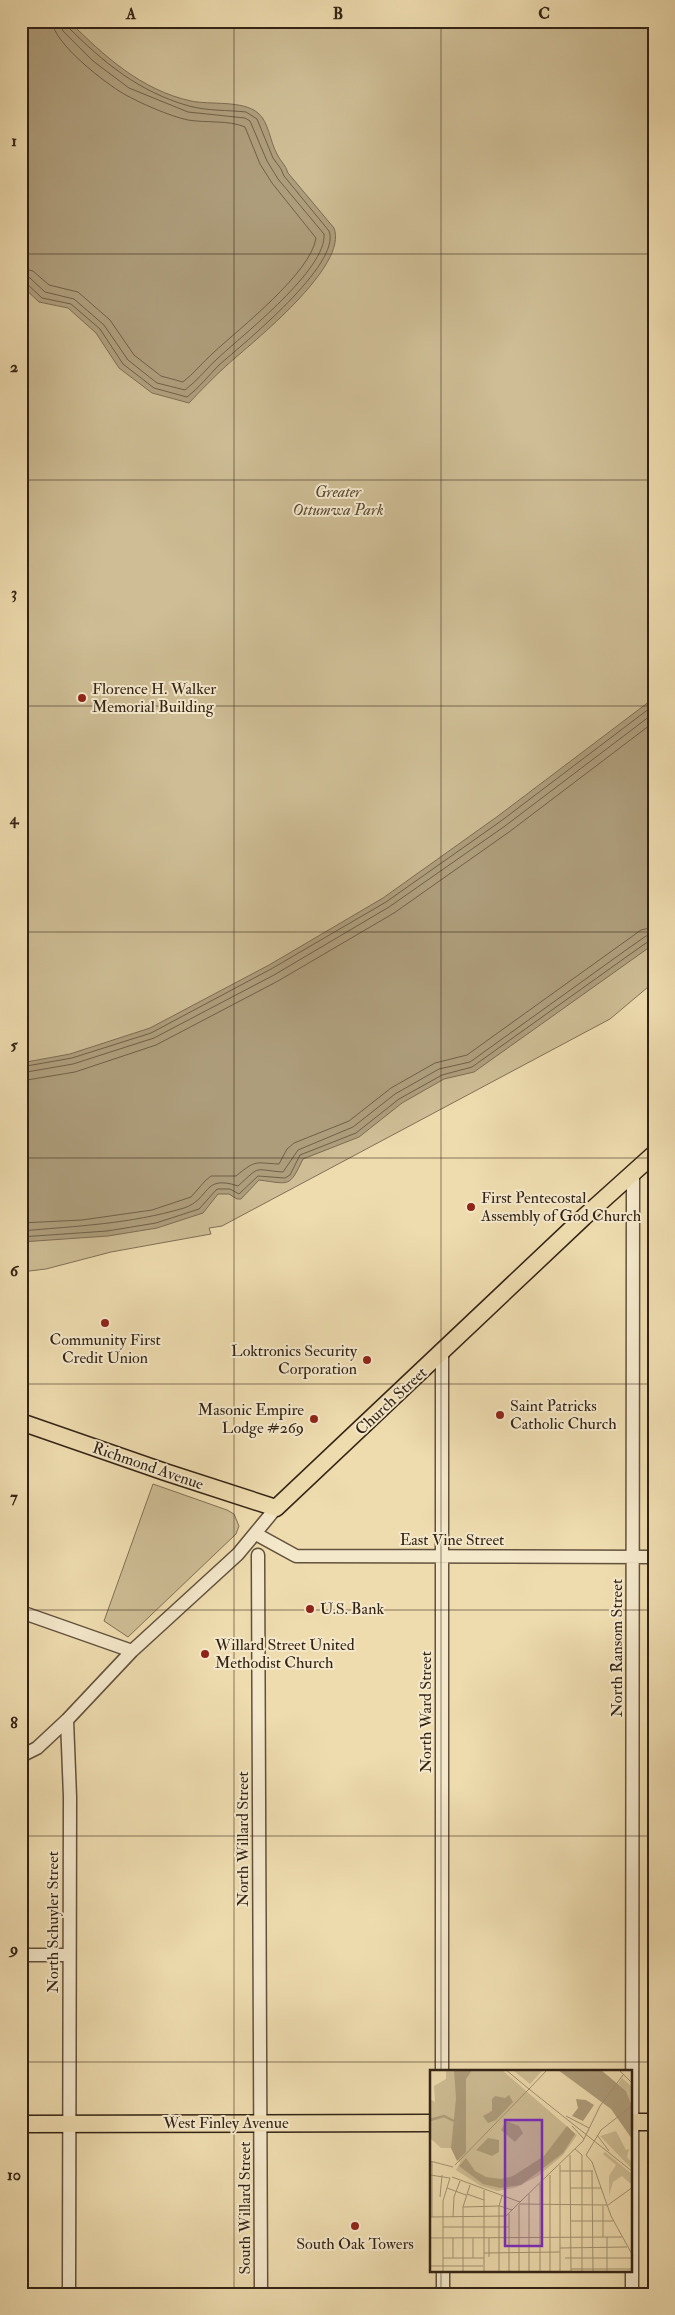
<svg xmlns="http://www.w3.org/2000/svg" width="675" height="2315" font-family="'IM FELL Double Pica',serif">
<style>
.green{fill:#cebd95;stroke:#807055}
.water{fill:#ae9d7b;stroke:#7d6c52}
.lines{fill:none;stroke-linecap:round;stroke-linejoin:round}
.shore{stroke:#706048;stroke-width:1}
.minor-casing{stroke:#62513c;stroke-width:15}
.major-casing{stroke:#332315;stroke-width:19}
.minor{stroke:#f4e8cb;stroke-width:12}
.major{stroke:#eedcaf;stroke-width:16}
.grid{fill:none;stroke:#332315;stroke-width:1;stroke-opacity:0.55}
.poi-dot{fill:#8f2418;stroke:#f4e8cb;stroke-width:2}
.labels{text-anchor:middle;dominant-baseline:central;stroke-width:4;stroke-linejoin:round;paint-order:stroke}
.park-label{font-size:16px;font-style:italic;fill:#5a4a35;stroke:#f4e8cb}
.poi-label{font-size:16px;fill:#332315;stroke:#f4e8cb;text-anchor:start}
.street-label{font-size:16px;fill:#332315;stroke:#f4e8cb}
.inset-river{fill:none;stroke:#ae9d7b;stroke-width:2.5}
.inset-road{fill:none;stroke:#a39271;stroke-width:1}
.view{fill:#7b2cbf;fill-opacity:0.15;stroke:#7b2cbf;stroke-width:2.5}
.inset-edge{fill:none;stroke:#332315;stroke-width:2.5}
.neatline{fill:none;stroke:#332315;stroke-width:2}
.grid-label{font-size:16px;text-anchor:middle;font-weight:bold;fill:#332315}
</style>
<rect width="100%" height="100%" fill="#eedcaf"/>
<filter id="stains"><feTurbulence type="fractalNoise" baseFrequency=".004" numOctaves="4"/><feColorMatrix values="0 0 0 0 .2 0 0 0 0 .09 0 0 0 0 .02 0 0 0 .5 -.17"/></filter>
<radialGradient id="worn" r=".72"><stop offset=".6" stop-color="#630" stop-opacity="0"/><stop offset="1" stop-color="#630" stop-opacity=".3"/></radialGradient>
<!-- green -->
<path class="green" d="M 21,21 L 654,21 L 654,982 L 610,1019 L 222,1226 L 209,1228 L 211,1234 L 111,1252 L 46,1269 L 21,1272 Z
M 153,1484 L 227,1510 L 234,1514 L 239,1526 L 236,1534 L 128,1637 L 104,1621 Z"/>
<!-- water -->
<path class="water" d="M 21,21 L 69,21 C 104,56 141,90 191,101 C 210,105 243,100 258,113 C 269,122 270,142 277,154 C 280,161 286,165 288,173 L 334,228 C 349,266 253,342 227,365 C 214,377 201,390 189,403 L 152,393 L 119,368 L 96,333 L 68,308 L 39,302 L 21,285 Z
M 654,698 L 654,944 L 474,1072 L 444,1079 L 402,1103 L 359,1137 L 303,1159 C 289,1188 290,1184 259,1180 L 241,1199 L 237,1199 L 229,1194 L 218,1194 L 203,1213 L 157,1228 L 108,1236 L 21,1242 L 21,1063 L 70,1054 L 150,1028 L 269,965 L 383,898 L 498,816 Z"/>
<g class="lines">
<!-- shore -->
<path class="shore" d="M 21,268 L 33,271 L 49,285 L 78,292 L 110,320 L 134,355 L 161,376 L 183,382 C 193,374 203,362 213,353 C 240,328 311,273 316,238 L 272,183 L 260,164 L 245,127 C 229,120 206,123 188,120 C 169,116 140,103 124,94 C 105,83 53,43 52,21
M 21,275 L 30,278 L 45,292 L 74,299 L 104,325 L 128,360 L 157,383 L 185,390 C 197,381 207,368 218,358 C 244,334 327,269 324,234 L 278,179 L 267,161 L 250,121 L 245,118 L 188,112 L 129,88 L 93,61 L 63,31 L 60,21
M 21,281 L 26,283 L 42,298 L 71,304 L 100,329 L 123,364 L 154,388 L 187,397 C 199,388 208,376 219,365 C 243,344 342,264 329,231 L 284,176 L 281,169 L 273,158 L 257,119 L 246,112 C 228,110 207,111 189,106 C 139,92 103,62 68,27 L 66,21
M 21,1067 L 72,1058 L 151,1033 L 271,969 L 386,902 L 501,821 L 654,705
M 21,1073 L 73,1064 L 154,1038 L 274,975 L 389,907 L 505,826 L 654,713
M 21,1081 L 75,1072 L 156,1045 L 278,981 L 394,913 L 509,832 L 654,722
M 21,1223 L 82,1220 L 152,1210 L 191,1197 L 205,1181 L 211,1176 L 236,1176 C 257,1159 254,1163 279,1164 L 287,1149 L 294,1143 L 349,1121 L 391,1088 L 435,1063 L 467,1055 L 641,930 L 654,927
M 21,1231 C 77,1226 130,1224 184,1208 C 211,1199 202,1174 238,1186 C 262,1164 253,1170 283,1172 L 298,1150 L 353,1127 L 395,1094 L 439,1069 L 470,1062 L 626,950 L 646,936 L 654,934
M 21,1237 L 107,1231 L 156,1223 L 199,1209 L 217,1189 L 230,1189 L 239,1194 L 258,1176 L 285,1178 L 290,1175 L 300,1155 L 356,1133 L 399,1099 L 442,1075 L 472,1067 L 629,955 L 649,941 L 654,940"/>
<defs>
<path id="minor" d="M 442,1352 L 442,2071
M 256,1534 L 296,1556 L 654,1557
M 258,1555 L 261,2294
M 21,1612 L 132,1651
M 67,1720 L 70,1797 L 69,2294
M 21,1756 L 37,1748 L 67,1720 L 132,1651 L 238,1554 L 276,1508
M 21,1955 L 68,1955
M 443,2271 L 443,2294
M 632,2294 L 633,1175"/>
<path id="major" d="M 21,1422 L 165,1472 L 276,1508 L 584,1217 L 654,1154
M 631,2122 L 654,2122
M 21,2124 L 431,2123"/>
</defs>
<!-- minor casing -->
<use href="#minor" class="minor-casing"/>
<!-- major casing -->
<use href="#major" class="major-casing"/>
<!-- minor -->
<use href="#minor" class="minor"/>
<!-- major -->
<use href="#major" class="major"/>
</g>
<!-- grid -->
<path class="grid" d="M 234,21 L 234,2294M 441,21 L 441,2071M 21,254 L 654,254M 21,480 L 654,480M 21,706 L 654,706M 21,932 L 654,932M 21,1158 L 654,1158M 21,1384 L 654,1384M 21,1610 L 654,1610M 21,1836 L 654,1836M 21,2062 L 654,2062M 441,2271 L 441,2294"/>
<!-- markers -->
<g class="poi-dot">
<circle cx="82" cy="698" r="5"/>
<circle cx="471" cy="1207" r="5"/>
<circle cx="105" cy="1323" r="5"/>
<circle cx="367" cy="1360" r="5"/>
<circle cx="500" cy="1415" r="5"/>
<circle cx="314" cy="1419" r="5"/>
<circle cx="310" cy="1609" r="5"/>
<circle cx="205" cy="1654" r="5"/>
<circle cx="355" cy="2226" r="5"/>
</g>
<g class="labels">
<!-- park labels -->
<g class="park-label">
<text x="338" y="492">Greater<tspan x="338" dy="18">Ottumwa Park</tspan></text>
</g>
<!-- poi labels -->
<g class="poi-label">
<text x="92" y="689">Florence H. Walker<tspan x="92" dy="18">Memorial Building</tspan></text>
<text x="481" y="1198">First Pentecostal<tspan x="481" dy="18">Assembly of God Church</tspan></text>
<text x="105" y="1340" text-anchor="middle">Community First<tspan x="105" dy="18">Credit Union</tspan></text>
<text x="357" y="1351" text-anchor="end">Loktronics Security<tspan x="357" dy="18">Corporation</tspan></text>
<text x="510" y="1406">Saint Patricks<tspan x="510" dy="18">Catholic Church</tspan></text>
<text x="304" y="1410" text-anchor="end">Masonic Empire<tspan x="304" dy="18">Lodge #269</tspan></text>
<text x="320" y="1609">U.S. Bank</text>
<text x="215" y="1645">Willard Street United<tspan x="215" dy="18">Methodist Church</tspan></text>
<text x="355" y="2244" text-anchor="middle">South Oak Towers</text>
</g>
<!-- street labels -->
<g class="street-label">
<text transform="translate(391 1401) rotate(-43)">Church Street</text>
<text transform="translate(148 1466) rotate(19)">Richmond Avenue</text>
<text x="452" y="1540">East Vine Street</text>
<text transform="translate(617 1648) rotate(-90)">North Ransom Street</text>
<text transform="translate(426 1712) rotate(-90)">North Ward Street</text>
<text transform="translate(243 1839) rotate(-90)">North Willard Street</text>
<text transform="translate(53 1922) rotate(-90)">North Schuyler Street</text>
<text x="226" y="2123">West Finley Avenue</text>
<text transform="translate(245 2208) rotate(-90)">South Willard Street</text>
</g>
</g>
<!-- overview -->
<g transform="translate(430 2070)">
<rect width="202" height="202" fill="#eedcaf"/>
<path d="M 16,0 L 72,0 L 147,65 L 133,85 L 108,106 L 87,117 L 68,121 L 51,116 L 26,100 L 30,93 L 21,78 L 11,78 L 0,68 L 0,29 L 5,32 L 4,16 L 16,9 ZM 83,0 L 113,0 L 100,14 ZM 192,8 L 201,16 L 202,36 L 196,21 L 188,14 ZM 186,61 L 196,80 L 199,79 L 197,87 L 202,93 L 202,99 L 170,66 ZM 175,82 L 202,104 L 202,115 L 192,106 L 183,112 L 179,126 L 179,106 L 186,95 L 173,84 Z" fill="#cebd95"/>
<path d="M 24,0 L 42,0 L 36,9 L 36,82 L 27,91 L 21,78 L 26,28 ZM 128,0 L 171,0 L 196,21 L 202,36 L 202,69 L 181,39 ZM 79,25 L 83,32 L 66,50 L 58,53 L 53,46 L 62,41 L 62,29 L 65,26 L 75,28 ZM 146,29 L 156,30 L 164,35 L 153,51 L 142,46 L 148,38 ZM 76,51 L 89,56 L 93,63 L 85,72 L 71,60 ZM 137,56 L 145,64 L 133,83 L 91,115 L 70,118 L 53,114 L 29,96 L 36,88 L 45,101 L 56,107 L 71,109 L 83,106 L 114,86 ZM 58,68 L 69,70 L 69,82 L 62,86 L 46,80 Z" fill="#ae9d7b"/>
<path class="inset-river" d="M 0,50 L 14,46 L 24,51"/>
<path class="inset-road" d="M 117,0 L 99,19 L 203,102M 189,0 L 203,14M 203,35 L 171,60 L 156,85 L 162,92 L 181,146 L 203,186M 136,46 L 159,58M 142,56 L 154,69M 167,65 L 179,81M 145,79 L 152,85 L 152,202M 140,85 L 141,202M 0,91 L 23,97M 2,91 L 2,147M 25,95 L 99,19 L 76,0M 130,101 L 163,101M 162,101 L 163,202M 0,105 L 20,108M 22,107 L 90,132 L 153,71 L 170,36 L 193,5M 110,114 L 110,202M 17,118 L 36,125M 140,118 L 171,118M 37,124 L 54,130M 99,124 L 99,202M 10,127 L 12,105M 89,134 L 177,135M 89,135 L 89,202M 178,135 L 203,117M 33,137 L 70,136 L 82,140M 79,144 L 79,202M 0,147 L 76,146 L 90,132M 23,147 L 24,127 L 30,111M 141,151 L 183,151M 13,157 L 79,157M 173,167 L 173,136M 0,168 L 192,167M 23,168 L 23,188M 43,168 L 43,188M 59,168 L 59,187M 130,178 L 197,177M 54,183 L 130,182M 13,188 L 54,188M 135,188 L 203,188M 0,196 L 53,196M 141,199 L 203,199M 69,201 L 69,136 L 72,126M 13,202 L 13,131 L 20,108M 33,202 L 33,137 L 40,115M 54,202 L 79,202M 54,202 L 54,120M 120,202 L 120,105M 130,202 L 130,95M 177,202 L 177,167"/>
<path class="view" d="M 75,50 L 112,50 L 112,176 L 75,176 Z"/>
<rect width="202" height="202" class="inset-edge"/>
</g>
<!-- margin -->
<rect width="675" height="2315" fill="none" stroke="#eedcaf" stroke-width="55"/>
<rect x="28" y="28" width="620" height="2260" class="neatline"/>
<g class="grid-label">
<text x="131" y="19">A</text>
<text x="338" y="19">B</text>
<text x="544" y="19">C</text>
<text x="14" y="146">1</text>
<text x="14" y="372">2</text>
<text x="14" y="598">3</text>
<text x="14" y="824">4</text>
<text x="14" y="1050">5</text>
<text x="14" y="1276">6</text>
<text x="14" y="1502">7</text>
<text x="14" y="1728">8</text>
<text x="14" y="1954">9</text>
<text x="14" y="2180">10</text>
</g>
<rect width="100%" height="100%" filter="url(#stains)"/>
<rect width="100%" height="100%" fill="url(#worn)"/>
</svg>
